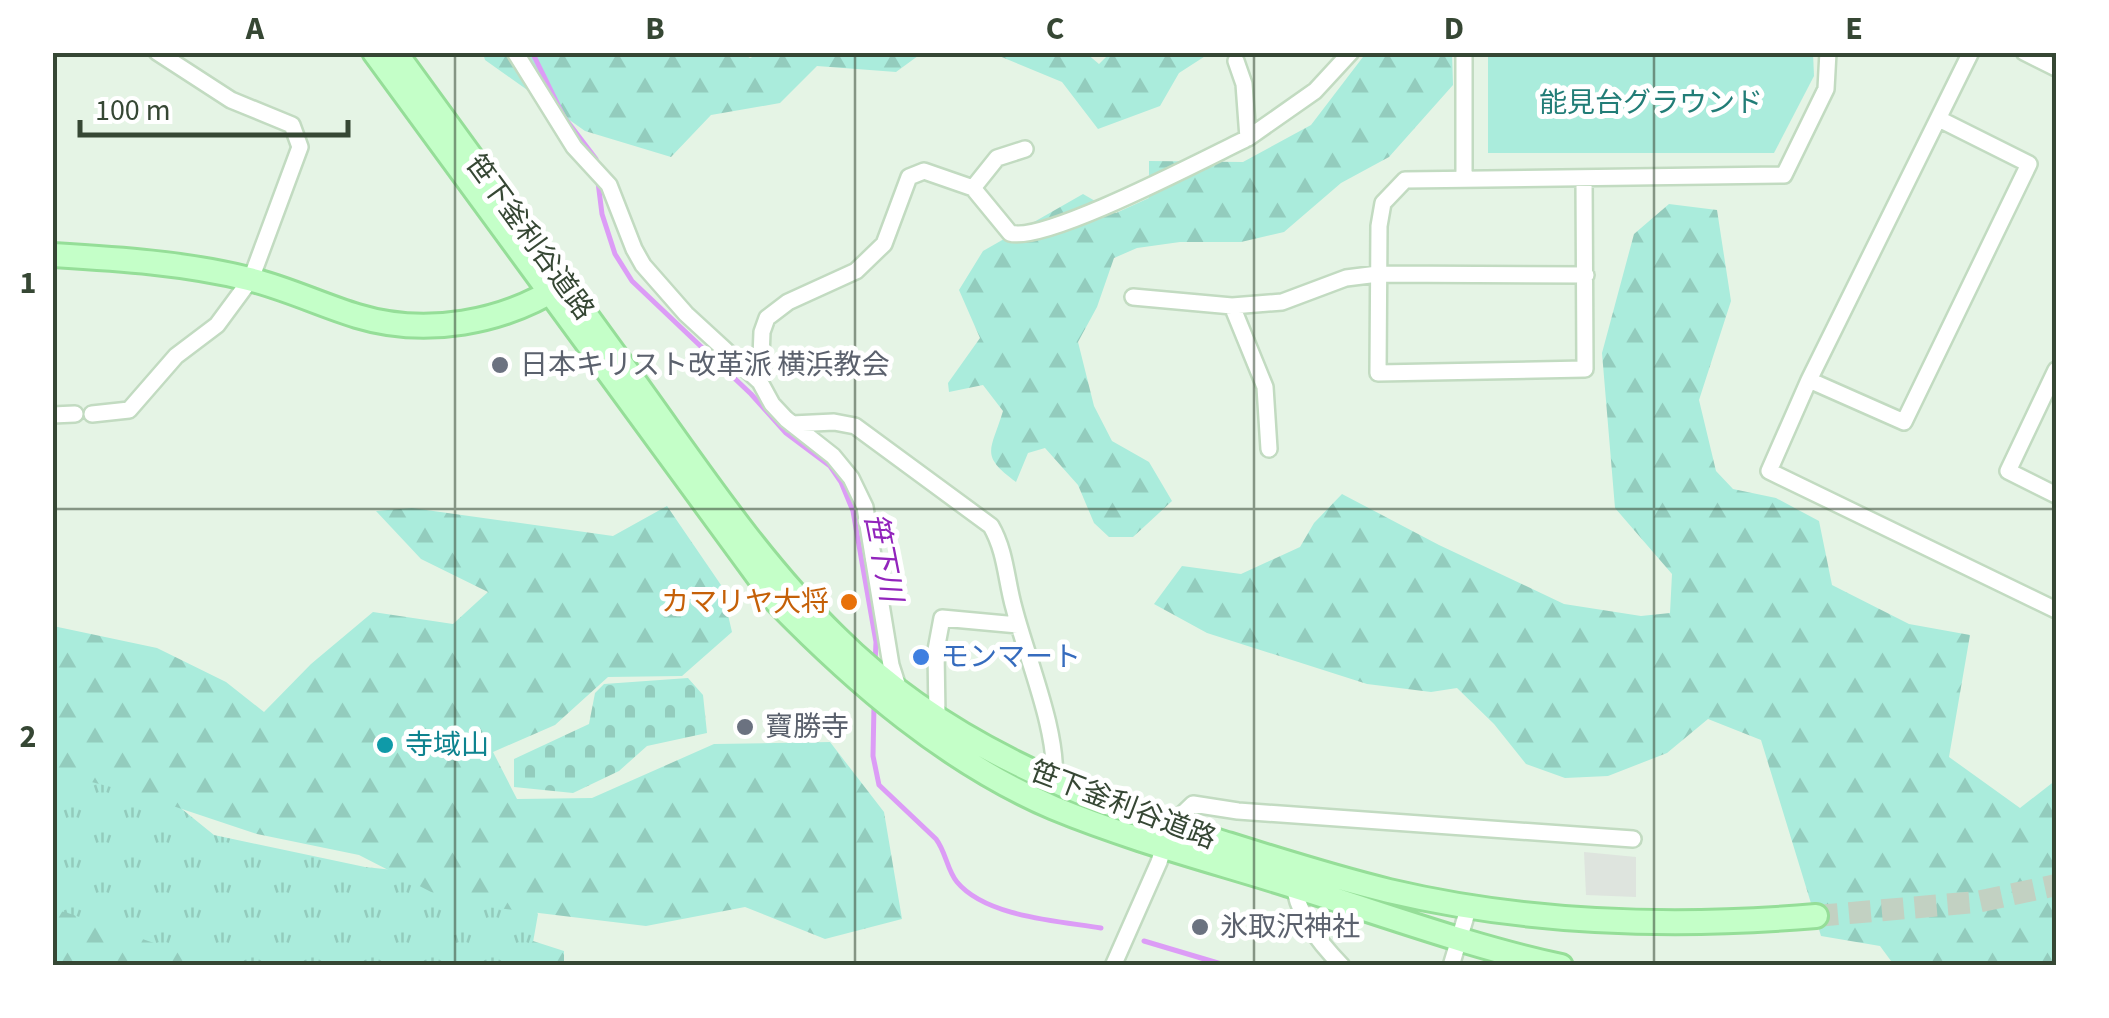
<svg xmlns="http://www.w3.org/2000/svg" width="2109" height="1018" font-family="'Source Sans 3','Noto Sans JP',sans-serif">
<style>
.grass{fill:url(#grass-tufts)}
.forest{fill:url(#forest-firs)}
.cemetery{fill:url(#cemetery-stones)}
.park{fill:#aaecdc}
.parking{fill:#dee4de}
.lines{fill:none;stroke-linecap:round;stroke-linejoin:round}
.stream{stroke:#dc9cf6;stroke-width:5}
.secondary-tunnel{stroke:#c2d1c2;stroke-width:22;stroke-dasharray:22 11;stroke-linecap:butt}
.street-casing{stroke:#c2dbc1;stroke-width:20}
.secondary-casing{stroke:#95de98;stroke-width:28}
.street{stroke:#fff;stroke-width:15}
.secondary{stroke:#c4ffc8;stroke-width:22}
.grid{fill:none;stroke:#364734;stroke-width:2.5;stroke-opacity:0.55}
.worship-dot{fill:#6b7280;stroke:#fff;stroke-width:4}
.food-dot{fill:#e8710a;stroke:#fff;stroke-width:4}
.shop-dot{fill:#3f7fe0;stroke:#fff;stroke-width:4}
.culture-dot{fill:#0f9aa8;stroke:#fff;stroke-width:4}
.labels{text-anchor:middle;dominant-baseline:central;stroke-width:10;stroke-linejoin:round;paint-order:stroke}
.park-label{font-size:28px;fill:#227d77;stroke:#fff}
.street-label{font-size:28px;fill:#364734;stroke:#fff}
.worship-label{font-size:28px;fill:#5b616d;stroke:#fff;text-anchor:start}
.food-label{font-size:28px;fill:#c56008;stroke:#fff;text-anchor:end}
.shop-label{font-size:28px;fill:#366cbe;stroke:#fff;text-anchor:start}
.culture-label{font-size:28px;fill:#0d838f;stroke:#fff;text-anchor:start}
.water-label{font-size:30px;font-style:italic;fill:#9224bc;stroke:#fff}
.neatline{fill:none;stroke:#364734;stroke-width:4}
.grid-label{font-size:32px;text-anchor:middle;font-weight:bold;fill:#364734}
</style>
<defs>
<pattern id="grass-tufts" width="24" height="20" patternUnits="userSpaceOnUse" patternTransform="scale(2.5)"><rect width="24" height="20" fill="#aaecdc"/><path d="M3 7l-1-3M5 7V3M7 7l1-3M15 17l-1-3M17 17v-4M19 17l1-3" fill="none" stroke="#93ccbd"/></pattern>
<pattern id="forest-firs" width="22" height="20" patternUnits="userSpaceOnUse" patternTransform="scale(2.5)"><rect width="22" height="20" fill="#aaecdc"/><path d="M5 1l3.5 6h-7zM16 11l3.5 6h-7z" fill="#93ccbd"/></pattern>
<pattern id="cemetery-stones" width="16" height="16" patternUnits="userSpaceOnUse" patternTransform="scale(2.5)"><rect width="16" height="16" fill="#aaecdc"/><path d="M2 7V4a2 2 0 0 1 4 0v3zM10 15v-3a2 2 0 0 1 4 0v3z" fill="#93ccbd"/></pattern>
</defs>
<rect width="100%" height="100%" fill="#e5f4e5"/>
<!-- grass -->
<path class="grass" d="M 52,763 L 167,797 L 214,835 L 365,867 L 518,883 L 538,914 L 529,965 L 53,965 Z"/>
<!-- forest -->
<path class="forest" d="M 740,52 L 750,58 L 765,52 L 922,53 L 896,72 L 817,66 L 780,103 L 711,115 L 671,157 L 585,131 L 485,60 L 483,53 Z
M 992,53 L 1086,53 L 1099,64 L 1110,53 L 1210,53 L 1179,73 L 1160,106 L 1098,129 L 1062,82 Z
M 1366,53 L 1452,53 L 1453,85 L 1389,157 L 1341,183 L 1284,232 L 1241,242 L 1180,242 L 1137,248 L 1114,258 L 1097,307 L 1078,342 L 1094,406 L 1112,441 L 1149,462 L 1172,501 L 1133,537 L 1109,537 L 1094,523 L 1078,485 L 1045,448 L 1028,453 L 1016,482 C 979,455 991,451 1003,411 L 983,385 L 949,392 L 948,383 L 980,338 L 959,290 L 983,251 L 1083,194 L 1116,213 L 1149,198 L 1149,161 L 1243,162 L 1311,125 Z
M 1669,204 L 1717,210 L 1731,301 L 1699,400 L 1716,471 L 1733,489 L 1776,498 L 1819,521 L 1832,585 L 1909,624 L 1970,635 L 1949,757 L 2020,808 L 2056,780 L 2056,965 L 1894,965 L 1880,946 L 1821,936 L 1761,740 L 1708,719 L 1667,753 L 1608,776 L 1565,778 L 1526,764 L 1494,724 L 1457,688 L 1431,692 L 1367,684 L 1207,633 L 1154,604 L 1182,566 L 1241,574 L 1300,547 L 1314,523 L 1342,494 L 1439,545 L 1564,604 L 1641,616 L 1670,613 L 1672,574 L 1615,508 L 1602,353 L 1634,234 Z
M 667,506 L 721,585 L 732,632 L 682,676 L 608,677 L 555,725 L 493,752 L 517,799 L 592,798 L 714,744 L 830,742 L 884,812 L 902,919 L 825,939 L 745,907 L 646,926 L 489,907 L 437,895 L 359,855 L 257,834 L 134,793 L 53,772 L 53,626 L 157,648 L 226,682 L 264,712 L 311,664 L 373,612 L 453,624 L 488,592 L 421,559 L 376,511 L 412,508 L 613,536 Z
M 53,910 L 65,912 L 217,965 L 53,965 Z
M 533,941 L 564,951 L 564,965 L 522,965 L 522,957 Z"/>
<!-- cemetery -->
<path class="cemetery" d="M 688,678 L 703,695 L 707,733 L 647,746 L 619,771 L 573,793 L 514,787 L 514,759 L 589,724 L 595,693 L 604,684 Z"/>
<!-- park -->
<path class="park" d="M 1488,53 L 1813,53 L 1814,76 L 1774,153 L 1488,153 Z"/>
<!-- parking -->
<path class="parking" d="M 1584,852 L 1636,857 L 1636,897 L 1586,895 Z"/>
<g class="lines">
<!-- stream -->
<path class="stream" d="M 532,52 L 564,117 L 596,159 L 596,166
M 598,182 L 602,214 L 615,254 L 632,281 L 751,394 L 786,433 L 830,466 L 841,482 L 853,511 L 876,642 L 875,664
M 874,705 L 873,756 L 879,785 L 936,839 C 946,852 947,870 957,882 C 986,917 1059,921 1101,928
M 1144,941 L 1228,966"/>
<!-- secondary-tunnel -->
<path class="secondary-tunnel" d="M 1816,916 L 1977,902 L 2056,885"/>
<defs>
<path id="street" d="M 515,52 L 574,147 L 609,185 L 634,249 L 643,265 L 686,314 L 760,382 L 772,404 L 786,419 L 833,456 L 851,478 L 865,507 L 891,665 L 899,690
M 1464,52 L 1464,178
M 1971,52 L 1809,380 L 1769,471 L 2056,610
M 2024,52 L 2056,68
M 1248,138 L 1315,91 L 1351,52
M 1584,178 L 1585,369 L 1378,373 L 1379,226 L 1383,203 L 1405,180 L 1784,175 L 1826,89 L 1828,52
M 973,188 L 997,158 L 1025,149
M 1133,297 L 1232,306 L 1265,387 L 1269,449
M 1232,306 L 1282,302 L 1346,278 L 1378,274 L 1586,275
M 2056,370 L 2008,471 L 2056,495
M 1809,380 L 1904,422 L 2029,164 L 1939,119
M 760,382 L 762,332 L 767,318 L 788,302 L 856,271 L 884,244 L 909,177 L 924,171 L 973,188 L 1010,233 C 1044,244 1208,157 1248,138 L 1244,84 L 1236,61
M 92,414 L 129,410 L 176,356 L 217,325 L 251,279 L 300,147 L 292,125 L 231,100 L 157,52
M 52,415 L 75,414
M 792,424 L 834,422 L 855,426 L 991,526 C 1006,552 1006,580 1014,608 C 1027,659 1059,733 1054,783
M 937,717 L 936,650 L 942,618 L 1018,625
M 1293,878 C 1296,914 1317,940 1342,966
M 1113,966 L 1159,862 L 1170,826 L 1193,804 L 1238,811 L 1633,839
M 1451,966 L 1469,906"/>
<path id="secondary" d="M 374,52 L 776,601 C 856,683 947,762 1054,808 C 1134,841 1217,862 1299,888 C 1386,915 1472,947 1561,966
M 395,52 C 476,163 557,274 637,385 C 699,471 759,562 836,637 C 941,742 1079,798 1218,841 C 1275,859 1331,877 1389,891 C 1529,924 1674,928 1816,916
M 52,255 C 118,259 185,263 249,279 C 286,288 321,305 357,316 C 426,337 503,323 562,285"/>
</defs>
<!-- street casing -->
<use href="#street" class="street-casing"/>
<!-- secondary casing -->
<use href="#secondary" class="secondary-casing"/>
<!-- street -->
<use href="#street" class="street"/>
<!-- secondary -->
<use href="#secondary" class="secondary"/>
</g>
<!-- grid -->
<path class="grid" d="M 455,52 L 455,966M 855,52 L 855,966M 1254,52 L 1254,966M 1654,52 L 1654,966M 52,509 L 2056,509"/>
<!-- markers -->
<g class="worship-dot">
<circle cx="500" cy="365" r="10"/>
<circle cx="745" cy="727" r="10"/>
<circle cx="1200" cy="927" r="10"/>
</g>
<circle class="food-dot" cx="849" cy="602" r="10"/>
<circle class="shop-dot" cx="921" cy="657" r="10"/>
<circle class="culture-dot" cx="385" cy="745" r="10"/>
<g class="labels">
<!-- park labels -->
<g class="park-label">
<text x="1651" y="103">能見台グラウンド</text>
</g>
<!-- street labels -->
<g class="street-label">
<text transform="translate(530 237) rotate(54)">笹下釜利谷道路</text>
<text transform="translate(1123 805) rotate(21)">笹下釜利谷道路</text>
</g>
<!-- worship labels -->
<g class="worship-label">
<text x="520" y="365">日本キリスト改革派 横浜教会</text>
<text x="765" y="727">寶勝寺</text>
<text x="1220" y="927">氷取沢神社</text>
</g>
<!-- food labels -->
<g class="food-label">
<text x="829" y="602">カマリヤ大将</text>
</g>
<!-- shop labels -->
<g class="shop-label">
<text x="941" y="657">モンマート</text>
</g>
<!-- culture labels -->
<g class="culture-label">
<text x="405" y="745">寺域山</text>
</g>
<!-- water labels -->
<g class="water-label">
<text transform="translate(883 557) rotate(79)">笹下川</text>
</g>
</g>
<!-- border -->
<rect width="2109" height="1018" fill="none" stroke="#ffffff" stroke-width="110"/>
<!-- scale -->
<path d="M80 120v15h268v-15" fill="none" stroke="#364734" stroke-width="5"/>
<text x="95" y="120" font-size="30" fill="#364734" stroke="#ffffff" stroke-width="8" paint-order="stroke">100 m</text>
<rect x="55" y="55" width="1999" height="908" class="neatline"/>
<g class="grid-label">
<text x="255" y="39">A</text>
<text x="655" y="39">B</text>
<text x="1055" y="39">C</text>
<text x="1454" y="39">D</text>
<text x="1854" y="39">E</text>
<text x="28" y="293">1</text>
<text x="28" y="747">2</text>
</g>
</svg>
